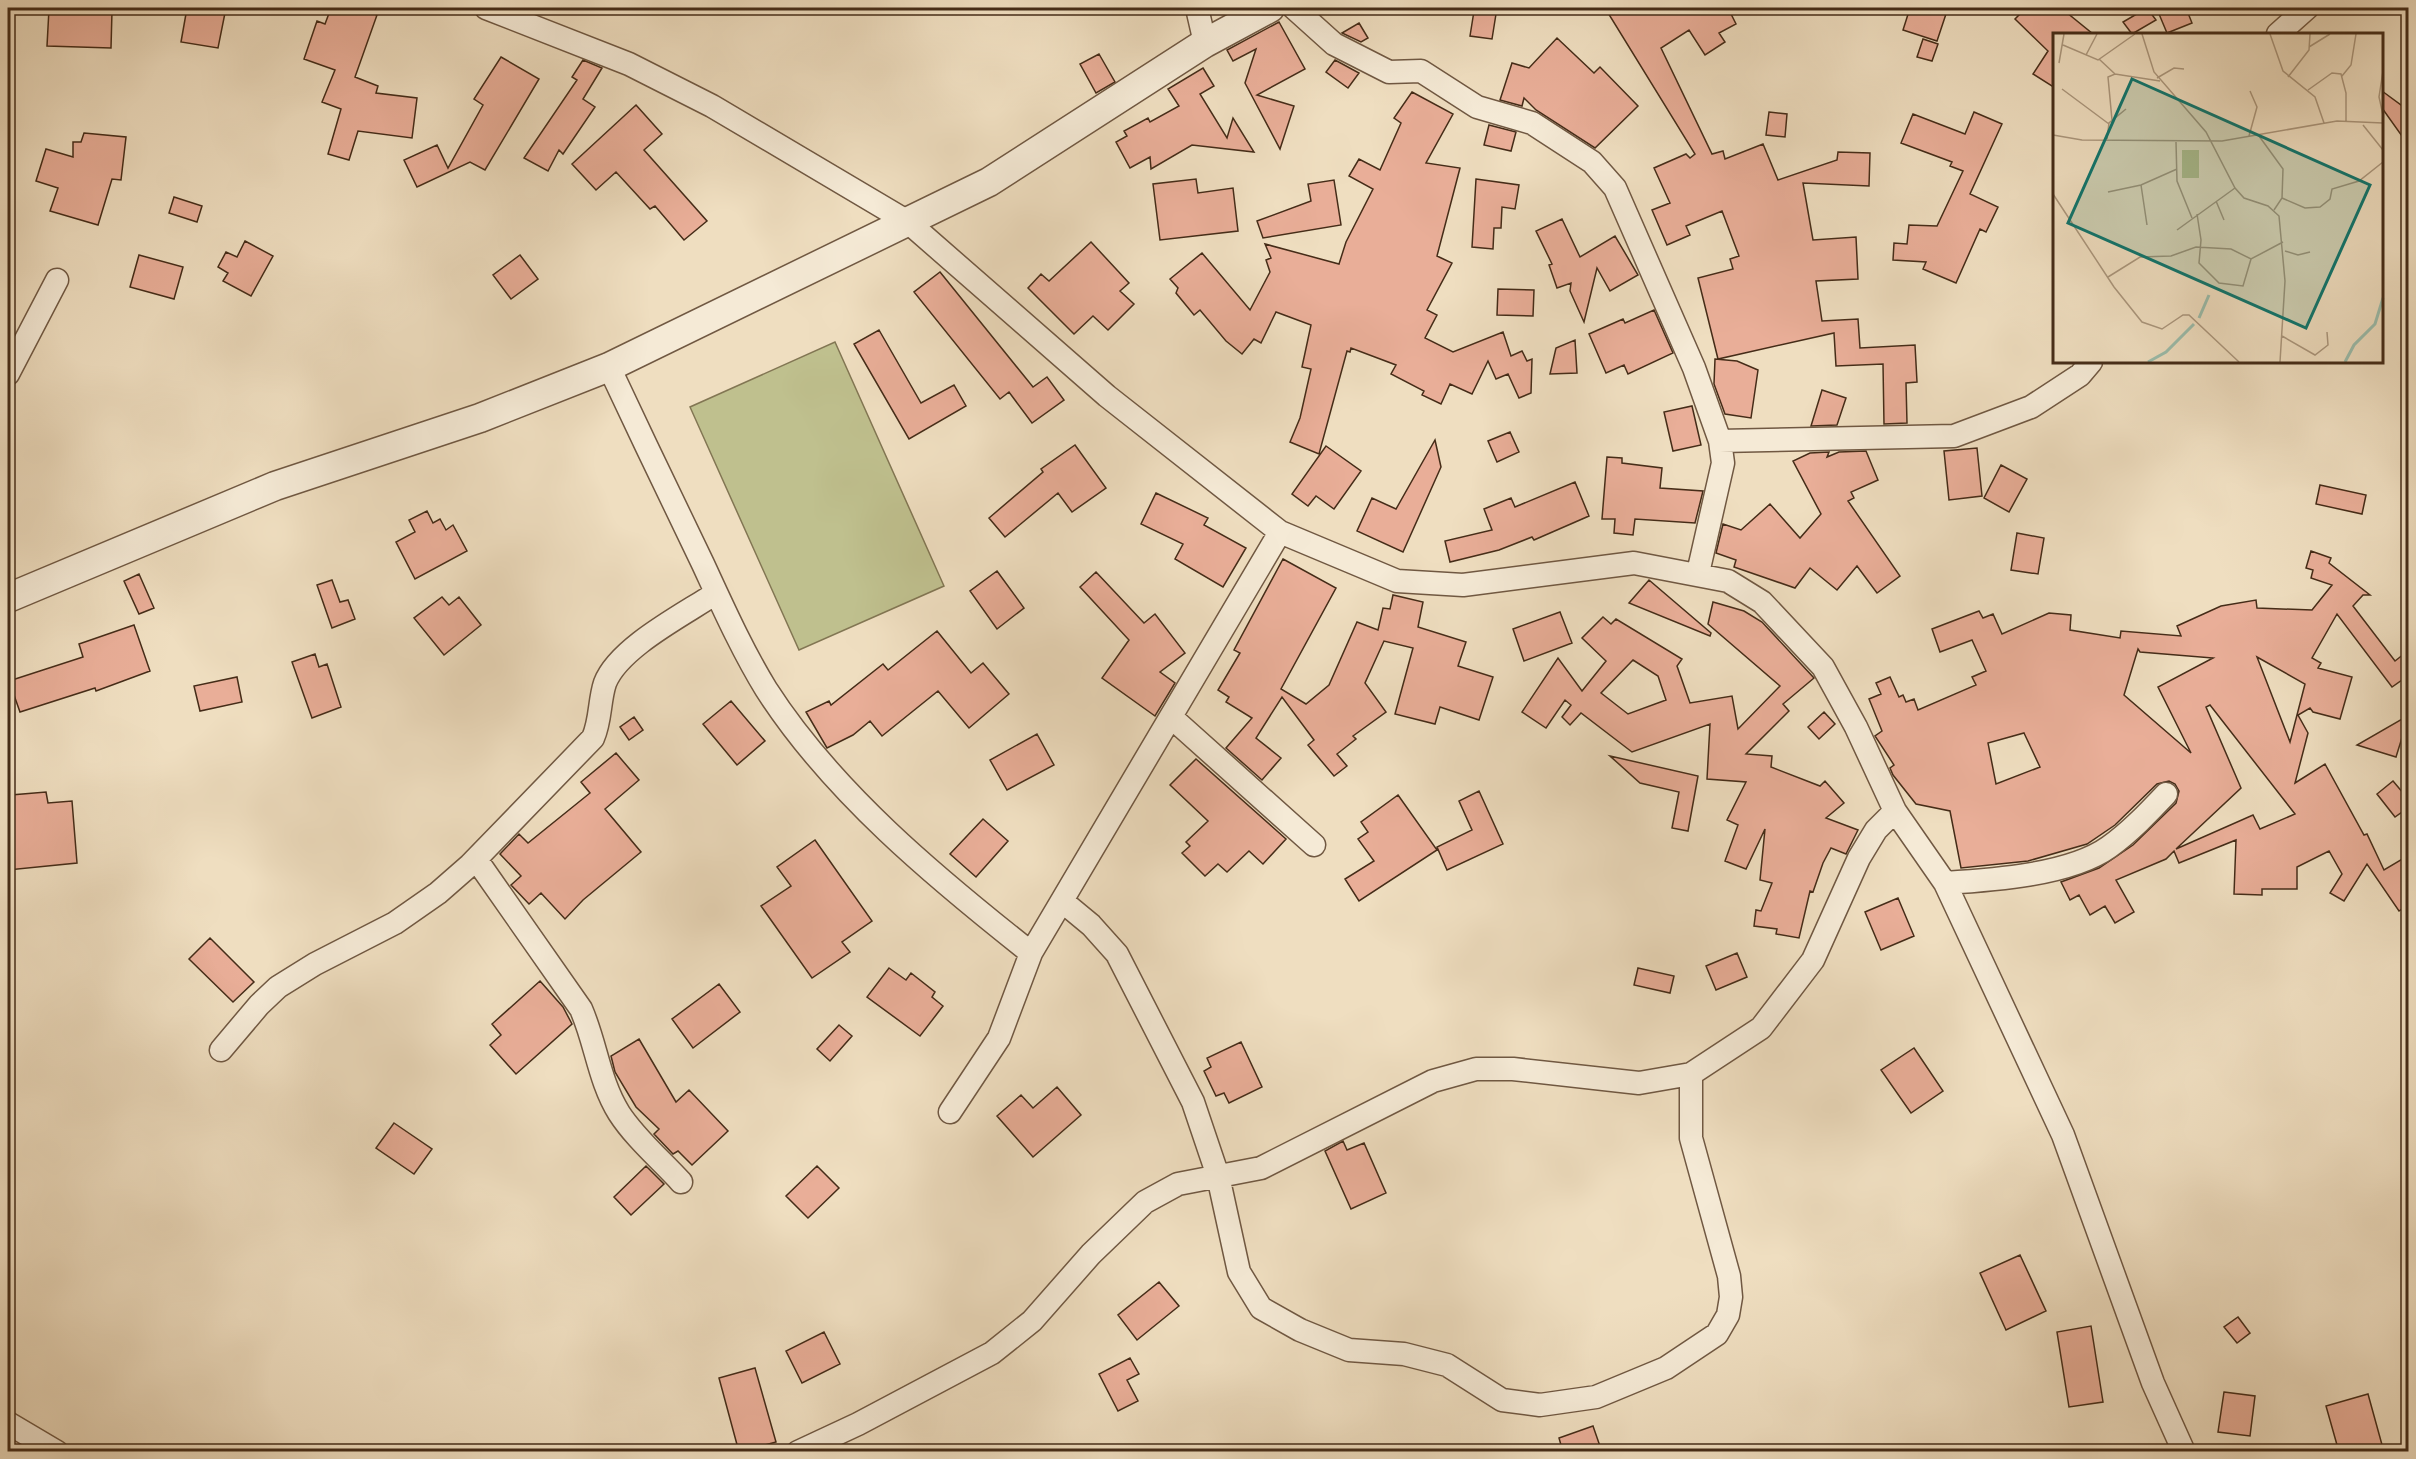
<svg xmlns="http://www.w3.org/2000/svg" width="2416" height="1459" font-family="'EB Garamond',serif">
<style>
.green{fill:#bfc08e;stroke:#827653;stroke-width:1.5}
.building{fill:#e9ae98;stroke:#452c18;stroke-width:1.5;fill-rule:evenodd}
.lines{fill:none;stroke-linecap:round;stroke-linejoin:round}
.minor-casing{stroke:#705842;stroke-width:25}
.tertiary-casing{stroke:#705842;stroke-width:31}
.minor{stroke:#f5ead6;stroke-width:22}
.tertiary{stroke:#f5ead6;stroke-width:28}
.inset-river{fill:none;stroke:#9bbdac;stroke-width:3}
.inset-road{fill:none;stroke:#ab977d;stroke-width:1.5}
.view{fill:#0f766e;fill-opacity:0.15;stroke:#0f766e;stroke-width:3}
.inset-edge{fill:none;stroke:#452c18;stroke-width:3}
</style>
<rect width="100%" height="100%" fill="#efdec0"/>
<filter id="stains"><feTurbulence type="fractalNoise" baseFrequency=".00333" numOctaves="4"/><feColorMatrix values="0 0 0 0 .2 0 0 0 0 .09 0 0 0 0 .02 0 0 0 .5 -.17"/></filter>
<radialGradient id="worn" r=".72"><stop offset=".6" stop-color="#630" stop-opacity="0"/><stop offset="1" stop-color="#630" stop-opacity=".3"/></radialGradient>
<!-- green -->
<path class="green" d="M 835,342 L 944,586 L 799,650 L 690,407 Z"/>
<!-- building -->
<path class="building" d="M 187,8 L 226,8 L 218,48 L 181,42 Z
M 331,8 L 368,8 L 367,11 L 377,15 L 355,77 L 378,86 L 376,93 L 417,98 L 412,138 L 358,131 L 349,160 L 328,154 L 341,109 L 322,102 L 335,70 L 304,59 L 317,21 L 325,24 Z
M 1605,8 L 1728,8 L 1736,24 L 1719,33 L 1725,42 L 1705,55 L 1689,30 L 1661,48 L 1712,154 L 1723,151 L 1725,159 L 1763,144 L 1778,180 L 1837,160 L 1838,152 L 1870,153 L 1869,186 L 1803,183 L 1813,240 L 1856,237 L 1858,279 L 1816,281 L 1822,321 L 1858,319 L 1860,348 L 1915,345 L 1917,382 L 1906,383 L 1907,423 L 1884,424 L 1883,364 L 1836,366 L 1834,333 L 1718,359 L 1698,278 L 1733,269 L 1730,259 L 1739,256 L 1722,211 L 1686,226 L 1690,235 L 1667,245 L 1652,210 L 1670,203 L 1654,168 L 1686,154 L 1690,158 L 1695,154 Z
M 1910,8 L 1948,8 L 1937,41 L 1903,30 Z
M 2026,8 L 2061,8 L 2093,34 L 2055,34 L 2055,88 L 2033,74 L 2048,51 L 2015,19 Z
M 2147,8 L 2156,20 L 2132,34 L 2123,22 Z
M 2174,8 L 2186,8 L 2192,23 L 2167,33 L 2159,14 Z
M 49,9 L 112,11 L 111,48 L 47,46 Z
M 1474,11 L 1496,14 L 1492,39 L 1470,36 Z
M 1279,22 L 1305,69 L 1257,95 L 1294,106 L 1280,149 L 1245,83 L 1256,49 L 1233,61 L 1227,50 Z
M 1359,23 L 1368,38 L 1361,42 L 1342,33 Z
M 1557,38 L 1594,73 L 1600,67 L 1638,106 L 1595,148 L 1536,110 L 1524,98 L 1522,106 L 1500,100 L 1512,63 L 1529,68 Z
M 1923,39 L 1938,44 L 1932,61 L 1917,57 Z
M 1099,54 L 1115,82 L 1096,93 L 1080,64 Z
M 501,57 L 539,79 L 485,170 L 470,162 L 417,187 L 404,160 L 437,145 L 448,168 L 483,105 L 474,99 Z
M 583,60 L 602,68 L 583,99 L 595,107 L 563,154 L 559,150 L 548,171 L 524,158 L 577,80 L 572,77 Z
M 1335,60 L 1359,73 L 1348,88 L 1326,72 Z
M 1203,68 L 1214,86 L 1200,94 L 1227,138 L 1233,118 L 1254,152 L 1192,145 L 1151,169 L 1150,157 L 1130,168 L 1116,142 L 1127,136 L 1124,131 L 1148,118 L 1150,122 L 1179,106 L 1168,89 Z
M 2382,91 L 2409,111 L 2409,146 L 2382,108 Z
M 1412,92 L 1453,114 L 1426,163 L 1460,168 L 1437,256 L 1452,263 L 1427,310 L 1437,315 L 1425,338 L 1453,352 L 1503,332 L 1511,356 L 1522,351 L 1527,361 L 1532,359 L 1531,393 L 1519,398 L 1508,374 L 1496,379 L 1488,361 L 1472,394 L 1450,384 L 1441,404 L 1422,395 L 1424,391 L 1391,374 L 1396,365 L 1351,348 L 1350,352 L 1347,351 L 1319,454 L 1290,442 L 1300,418 L 1311,369 L 1302,367 L 1311,325 L 1276,312 L 1261,343 L 1254,339 L 1242,354 L 1226,341 L 1200,310 L 1194,315 L 1176,293 L 1178,288 L 1170,279 L 1202,253 L 1250,310 L 1270,272 L 1266,260 L 1271,258 L 1265,244 L 1339,264 L 1346,242 L 1373,189 L 1349,176 L 1359,159 L 1380,170 L 1401,123 L 1394,118 Z
M 636,105 L 662,134 L 644,150 L 707,221 L 684,240 L 655,206 L 650,209 L 616,172 L 596,190 L 572,164 Z
M 1769,112 L 1787,114 L 1785,137 L 1766,135 Z
M 1974,112 L 2002,124 L 1970,194 L 1998,207 L 1986,232 L 1980,229 L 1956,283 L 1923,269 L 1926,262 L 1893,260 L 1894,243 L 1907,244 L 1909,225 L 1937,226 L 1963,171 L 1950,166 L 1952,162 L 1901,143 L 1913,114 L 1965,134 Z
M 1489,125 L 1516,132 L 1511,151 L 1484,145 Z
M 84,133 L 126,137 L 121,180 L 112,179 L 98,225 L 50,211 L 58,188 L 36,181 L 46,149 L 73,157 L 73,142 L 81,142 Z
M 1196,179 L 1198,193 L 1233,188 L 1238,231 L 1160,240 L 1153,184 Z
M 1476,179 L 1519,185 L 1515,209 L 1502,207 L 1501,228 L 1494,228 L 1493,249 L 1472,247 Z
M 1334,180 L 1341,225 L 1263,238 L 1257,221 L 1311,201 L 1308,184 Z
M 174,197 L 202,206 L 197,222 L 169,213 Z
M 1562,219 L 1580,257 L 1615,236 L 1638,275 L 1610,291 L 1597,268 L 1584,322 L 1570,291 L 1571,283 L 1557,288 L 1549,265 L 1552,264 L 1536,231 Z
M 245,241 L 273,256 L 251,296 L 223,281 L 228,273 L 218,267 L 226,252 L 237,257 Z
M 1091,242 L 1129,283 L 1120,291 L 1134,304 L 1108,330 L 1093,316 L 1074,334 L 1028,288 L 1041,274 L 1049,281 Z
M 139,255 L 183,267 L 174,299 L 130,287 Z
M 520,255 L 538,279 L 511,299 L 493,275 Z
M 940,272 L 1033,387 L 1047,377 L 1064,400 L 1032,423 L 1009,392 L 1000,399 L 914,292 Z
M 1498,289 L 1534,290 L 1533,316 L 1497,315 Z
M 1654,310 L 1673,353 L 1628,374 L 1624,365 L 1606,373 L 1589,334 L 1623,319 L 1625,323 Z
M 879,330 L 921,403 L 954,385 L 966,406 L 909,439 L 854,344 Z
M 1575,340 L 1577,373 L 1550,374 L 1556,348 Z
M 1715,359 L 1737,361 L 1758,370 L 1751,418 L 1725,414 L 1714,384 Z
M 1822,390 L 1846,398 L 1837,425 L 1811,426 Z
M 1692,406 L 1701,445 L 1673,451 L 1664,412 Z
M 1510,432 L 1519,452 L 1497,462 L 1488,441 Z
M 1435,440 L 1441,467 L 1403,552 L 1357,531 L 1372,498 L 1396,509 Z
M 1075,445 L 1106,488 L 1072,512 L 1058,493 L 1005,537 L 989,518 L 1043,472 L 1041,469 Z
M 1326,446 L 1361,471 L 1334,509 L 1316,496 L 1308,506 L 1292,494 Z
M 1977,448 L 1982,496 L 1949,500 L 1944,451 Z
M 1866,451 L 1878,480 L 1851,492 L 1854,498 L 1848,501 L 1900,576 L 1877,593 L 1857,566 L 1837,590 L 1810,568 L 1795,588 L 1734,567 L 1736,560 L 1716,553 L 1723,524 L 1741,530 L 1770,504 L 1800,538 L 1821,514 L 1793,461 L 1810,453 L 1829,452 L 1827,457 L 1839,452 Z
M 1607,457 L 1622,458 L 1622,463 L 1662,468 L 1660,488 L 1703,491 L 1695,523 L 1635,519 L 1633,535 L 1614,533 L 1615,519 L 1602,519 Z
M 2001,465 L 2027,479 L 2009,512 L 1984,498 Z
M 1575,482 L 1589,516 L 1534,540 L 1532,537 L 1499,550 L 1450,562 L 1445,541 L 1492,530 L 1484,509 L 1511,498 L 1515,507 Z
M 2320,485 L 2366,495 L 2362,514 L 2316,504 Z
M 1156,493 L 1208,518 L 1204,525 L 1246,548 L 1223,587 L 1175,559 L 1183,544 L 1141,524 Z
M 427,511 L 433,523 L 440,519 L 446,530 L 453,525 L 467,551 L 415,579 L 396,542 L 415,532 L 409,520 Z
M 2017,533 L 2044,538 L 2038,574 L 2011,570 Z
M 2311,551 L 2331,558 L 2329,563 L 2370,595 L 2363,595 L 2353,606 L 2395,661 L 2409,650 L 2409,675 L 2392,687 L 2337,614 L 2312,658 L 2321,663 L 2318,668 L 2352,677 L 2340,719 L 2313,712 L 2310,708 L 2298,715 L 2308,733 L 2295,783 L 2325,764 L 2364,835 L 2367,834 L 2384,870 L 2409,855 L 2409,904 L 2399,911 L 2367,864 L 2344,901 L 2330,893 L 2342,874 L 2329,851 L 2297,867 L 2297,889 L 2262,889 L 2262,895 L 2234,894 L 2236,840 L 2179,863 L 2174,851 L 2166,859 L 2116,880 L 2134,912 L 2115,923 L 2105,906 L 2090,915 L 2079,895 L 2070,900 L 2061,882 L 2099,868 L 2133,845 L 2176,803 L 2179,791 L 2175,784 L 2169,781 L 2157,784 L 2115,825 L 2087,844 L 2028,861 L 1961,868 L 1950,811 L 1916,804 L 1893,775 L 1890,768 L 1894,765 L 1875,736 L 1882,731 L 1869,699 L 1881,694 L 1876,683 L 1890,677 L 1899,697 L 1903,695 L 1906,702 L 1914,699 L 1918,710 L 1976,685 L 1972,677 L 1986,671 L 1972,640 L 1940,652 L 1932,629 L 1979,611 L 1983,618 L 1993,614 L 2002,634 L 2049,613 L 2071,615 L 2070,630 L 2120,638 L 2121,631 L 2181,636 L 2177,626 L 2221,606 L 2256,600 L 2257,608 L 2312,610 L 2332,585 L 2311,578 L 2313,570 L 2306,568 ZM 2138,649 L 2140,652 L 2213,658 L 2158,687 L 2191,753 L 2124,695 ZM 2257,657 L 2305,684 L 2290,742 ZM 2210,705 L 2295,814 L 2260,829 L 2253,815 L 2176,849 L 2241,788 L 2206,707 ZM 2024,733 L 2040,767 L 1996,784 L 1988,743 Z
M 1283,559 L 1336,588 L 1281,689 L 1306,704 L 1329,685 L 1357,622 L 1378,630 L 1383,608 L 1390,609 L 1393,595 L 1423,602 L 1418,627 L 1466,642 L 1458,666 L 1493,677 L 1479,720 L 1440,707 L 1435,724 L 1395,714 L 1413,648 L 1384,641 L 1365,683 L 1386,712 L 1353,736 L 1356,739 L 1337,754 L 1347,766 L 1334,776 L 1308,745 L 1314,740 L 1282,697 L 1256,738 L 1281,758 L 1262,780 L 1226,748 L 1252,718 L 1226,702 L 1229,697 L 1218,690 L 1240,653 L 1234,650 Z
M 997,571 L 1024,608 L 997,629 L 970,591 Z
M 1096,572 L 1144,623 L 1155,614 L 1185,653 L 1160,672 L 1175,683 L 1155,716 L 1102,678 L 1129,640 L 1080,587 Z
M 139,574 L 154,608 L 139,614 L 124,581 Z
M 332,580 L 340,602 L 348,600 L 355,619 L 332,628 L 317,585 Z
M 1649,580 L 1711,633 L 1710,636 L 1629,603 Z
M 442,597 L 449,605 L 459,597 L 481,625 L 444,655 L 414,618 Z
M 1713,602 L 1744,611 L 1762,622 L 1814,678 L 1783,704 L 1789,711 L 1746,754 L 1772,756 L 1771,767 L 1820,786 L 1825,781 L 1844,803 L 1826,818 L 1858,830 L 1846,854 L 1831,848 L 1823,863 L 1813,892 L 1810,891 L 1799,938 L 1776,934 L 1777,929 L 1754,926 L 1756,910 L 1761,911 L 1772,883 L 1760,880 L 1765,829 L 1746,869 L 1725,861 L 1738,825 L 1727,820 L 1746,782 L 1707,779 L 1710,724 L 1632,752 L 1581,713 L 1570,725 L 1562,717 L 1571,705 L 1565,700 L 1546,728 L 1522,712 L 1558,658 L 1582,691 L 1606,661 L 1582,638 L 1603,617 L 1611,624 L 1616,619 L 1682,659 L 1677,666 L 1690,703 L 1732,696 L 1738,729 L 1780,686 L 1708,624 ZM 1633,660 L 1658,676 L 1666,700 L 1628,714 L 1601,693 Z
M 1560,612 L 1572,643 L 1524,661 L 1513,629 Z
M 134,625 L 150,671 L 96,691 L 95,688 L 20,712 L 9,681 L 83,657 L 79,644 Z
M 937,631 L 971,673 L 983,663 L 1009,694 L 969,728 L 938,691 L 882,736 L 870,721 L 853,735 L 827,748 L 806,712 L 829,701 L 831,705 L 883,664 L 888,670 Z
M 315,654 L 319,667 L 327,664 L 341,707 L 312,718 L 292,662 Z
M 237,677 L 242,702 L 200,711 L 194,686 Z
M 731,701 L 765,741 L 737,765 L 703,724 Z
M 1824,712 L 1835,724 L 1819,739 L 1808,727 Z
M 2409,715 L 2396,757 L 2357,745 Z
M 634,717 L 643,730 L 629,740 L 620,727 Z
M 1037,734 L 1054,765 L 1007,790 L 990,760 Z
M 616,753 L 639,780 L 605,809 L 641,852 L 583,900 L 565,919 L 541,893 L 529,904 L 511,885 L 521,876 L 500,854 L 519,834 L 528,843 L 590,793 L 581,782 Z
M 1610,756 L 1698,776 L 1688,831 L 1672,828 L 1679,792 L 1640,783 Z
M 1196,759 L 1286,839 L 1263,864 L 1249,851 L 1227,872 L 1218,864 L 1205,876 L 1182,853 L 1190,846 L 1186,842 L 1208,821 L 1170,785 Z
M 2393,781 L 2409,800 L 2409,807 L 2395,817 L 2377,794 Z
M 1479,791 L 1503,844 L 1447,870 L 1437,847 L 1472,830 L 1459,801 Z
M 46,792 L 48,803 L 72,801 L 77,863 L 8,870 L 8,810 L 12,810 L 11,795 Z
M 1398,795 L 1437,850 L 1359,901 L 1345,879 L 1374,861 L 1358,839 L 1368,832 L 1361,822 Z
M 983,819 L 1008,841 L 976,877 L 950,854 Z
M 815,840 L 872,921 L 842,942 L 850,952 L 812,978 L 761,906 L 791,886 L 777,867 Z
M 1898,898 L 1914,936 L 1881,950 L 1865,912 Z
M 210,938 L 254,982 L 233,1002 L 189,959 Z
M 1737,953 L 1747,977 L 1716,990 L 1706,966 Z
M 889,968 L 906,980 L 911,973 L 935,992 L 932,997 L 943,1006 L 920,1036 L 867,997 Z
M 1638,968 L 1674,976 L 1670,993 L 1634,985 Z
M 540,981 L 563,1007 L 572,1024 L 516,1074 L 490,1045 L 501,1035 L 492,1024 Z
M 719,984 L 740,1012 L 693,1048 L 672,1019 Z
M 839,1025 L 852,1036 L 830,1061 L 817,1049 Z
M 639,1039 L 676,1102 L 689,1090 L 728,1131 L 692,1165 L 678,1151 L 673,1154 L 654,1134 L 659,1129 L 636,1107 L 615,1072 L 611,1056 Z
M 1241,1042 L 1262,1087 L 1229,1103 L 1224,1093 L 1216,1096 L 1204,1071 L 1211,1067 L 1207,1058 Z
M 1914,1048 L 1943,1091 L 1911,1113 L 1881,1070 Z
M 1057,1087 L 1081,1115 L 1033,1157 L 997,1116 L 1021,1095 L 1033,1108 Z
M 394,1123 L 432,1149 L 414,1174 L 376,1148 Z
M 1343,1141 L 1347,1150 L 1364,1143 L 1386,1193 L 1351,1209 L 1325,1151 Z
M 646,1166 L 664,1184 L 631,1215 L 614,1197 Z
M 817,1166 L 839,1188 L 808,1218 L 786,1196 Z
M 2020,1255 L 2046,1311 L 2006,1330 L 1980,1273 Z
M 1159,1282 L 1179,1306 L 1137,1340 L 1118,1315 Z
M 2238,1317 L 2250,1333 L 2237,1343 L 2224,1327 Z
M 2091,1326 L 2103,1402 L 2069,1407 L 2057,1332 Z
M 824,1332 L 840,1364 L 802,1383 L 786,1351 Z
M 1130,1358 L 1139,1374 L 1127,1380 L 1138,1401 L 1118,1411 L 1099,1374 Z
M 755,1368 L 776,1442 L 739,1452 L 719,1378 Z
M 2224,1392 L 2255,1396 L 2250,1436 L 2218,1432 Z
M 2368,1394 L 2384,1452 L 2339,1452 L 2326,1406 Z
M 1593,1426 L 1602,1452 L 1563,1452 L 1559,1438 Z"/>
<g class="lines">
<defs>
<path id="minor" d="M 486,8 L 629,64 L 712,106 L 908,222 L 1107,396 L 1280,532 L 1397,581 L 1463,585 L 1634,563 L 1728,581 L 1762,602 L 1823,667 L 1856,727 L 1895,811 L 1945,883 L 2063,1135 L 2153,1383 L 2184,1452
M 1197,8 L 1205,43
M 1294,8 L 1334,44 L 1389,72 L 1421,71 L 1477,107 L 1532,123 L 1592,162 L 1615,188 L 1694,368 L 1720,441 L 1723,463 L 1698,573
M 2278,34 L 2307,8
M 609,367 C 640,433 671,498 703,564 C 722,605 742,650 766,689 C 832,792 936,878 1031,953
M 8,374 L 57,280
M 1720,441 L 1954,436 L 2031,407 L 2080,375 L 2091,362
M 1171,717 L 1314,845
M 476,859 L 581,1009 C 596,1043 599,1081 619,1113 C 635,1138 661,1160 681,1182
M 1945,883 C 1992,880 2070,875 2109,847 C 2130,832 2148,813 2166,794
M 1062,901 L 1091,925 L 1117,954 L 1193,1102 L 1218,1176 L 1239,1272 L 1261,1308 L 1300,1330 L 1349,1350 L 1404,1354 L 1447,1365 L 1502,1400 L 1540,1405 L 1596,1397 L 1666,1368 L 1717,1334 L 1728,1315 L 1731,1297 L 1729,1276 L 1691,1138 L 1691,1074
M 221,1050 L 259,1005 L 278,987 L 315,964 L 395,923 L 438,893 L 470,865 L 593,738 C 601,720 599,701 605,683 C 619,647 685,614 716,593
M 950,1112 L 999,1038 L 1031,953 L 1280,532
M 8,1423 L 57,1452
M 798,1452 L 858,1424 L 992,1353 L 1032,1321 L 1091,1254 L 1145,1202 L 1178,1184 L 1261,1168 L 1433,1081 L 1476,1069 L 1513,1069 L 1639,1083 L 1691,1074 L 1761,1028 L 1813,960 L 1859,858 L 1876,830 L 1895,811"/>
<path id="tertiary" d="M 8,598 L 275,486 L 480,418 L 609,367 L 989,182 L 1205,43 L 1270,8"/>
</defs>
<!-- minor casing -->
<use href="#minor" class="minor-casing"/>
<!-- tertiary casing -->
<use href="#tertiary" class="tertiary-casing"/>
<!-- minor -->
<use href="#minor" class="minor"/>
<!-- tertiary -->
<use href="#tertiary" class="tertiary"/>
</g>
<!-- overview -->
<g transform="translate(2053 33)">
<rect width="330" height="330" fill="#efdec0"/>
<path d="M 129,117 L 146,117 L 146,145 L 129,145 Z" fill="#bfc08e"/>
<path class="inset-river" d="M 146,285 L 156,262M 95,329 L 113,319 L 141,291M 292,329 L 301,312 L 322,291 L 330,265"/>
<path class="inset-road" d="M 89,1 L 101,39 L 153,99 L 182,155 L 191,165 L 215,173 L 226,183 L 232,248 L 227,329M 217,1 L 230,38 L 262,64 L 271,90M 10,12 L 45,27 L 82,1M 256,14 L 277,1M 33,22 L 44,1M 46,26 L 62,41M 6,30 L 11,1M 330,38 L 326,64 L 330,82M 289,43 L 298,32 L 303,1M 235,44 L 256,17 L 257,1M 104,45 L 121,35 L 131,36M 9,56 L 56,91M 255,57 L 279,40 L 288,41 L 293,60 L 293,88M 59,87 L 55,44 L 62,41 L 107,48M 310,92 L 330,117M 0,102 L 29,107 L 169,108 L 284,88 L 330,90M 196,103 L 204,74 L 197,58M 206,103 L 230,136 L 229,165 L 221,177M 54,106 L 56,90 L 73,76M 123,109 L 124,148 L 139,185M 88,152 L 94,192M 55,159 L 88,152 L 124,136M 0,161 L 61,254 L 89,289 L 109,296 L 130,282 L 136,282 L 186,329M 229,165 L 252,175 L 267,174 L 277,166 L 279,156 L 306,148 L 330,129M 163,168 L 171,187M 144,181 L 148,207 L 146,230 L 166,250 L 190,253 L 198,226M 124,197 L 182,155M 232,218 L 245,222 L 257,219M 55,244 L 87,224 L 118,223 L 143,214 L 178,216 L 198,226 L 230,209M 229,303 L 262,322 L 275,312 L 274,299"/>
<path class="view" d="M 79,46 L 317,152 L 253,295 L 15,190 Z"/>
<rect width="330" height="330" class="inset-edge"/>
</g>
<!-- margin -->
<rect width="2416" height="1459" fill="none" stroke="#efdec0" stroke-width="30"/>
<rect x="9" y="9" width="2398" height="1441" fill="none" stroke="#452c18" stroke-width="3"/>
<rect x="15" y="15" width="2386" height="1429" fill="none" stroke="#452c18" stroke-width="1.5"/>
<rect width="100%" height="100%" filter="url(#stains)"/>
<rect width="100%" height="100%" fill="url(#worn)"/>
</svg>
